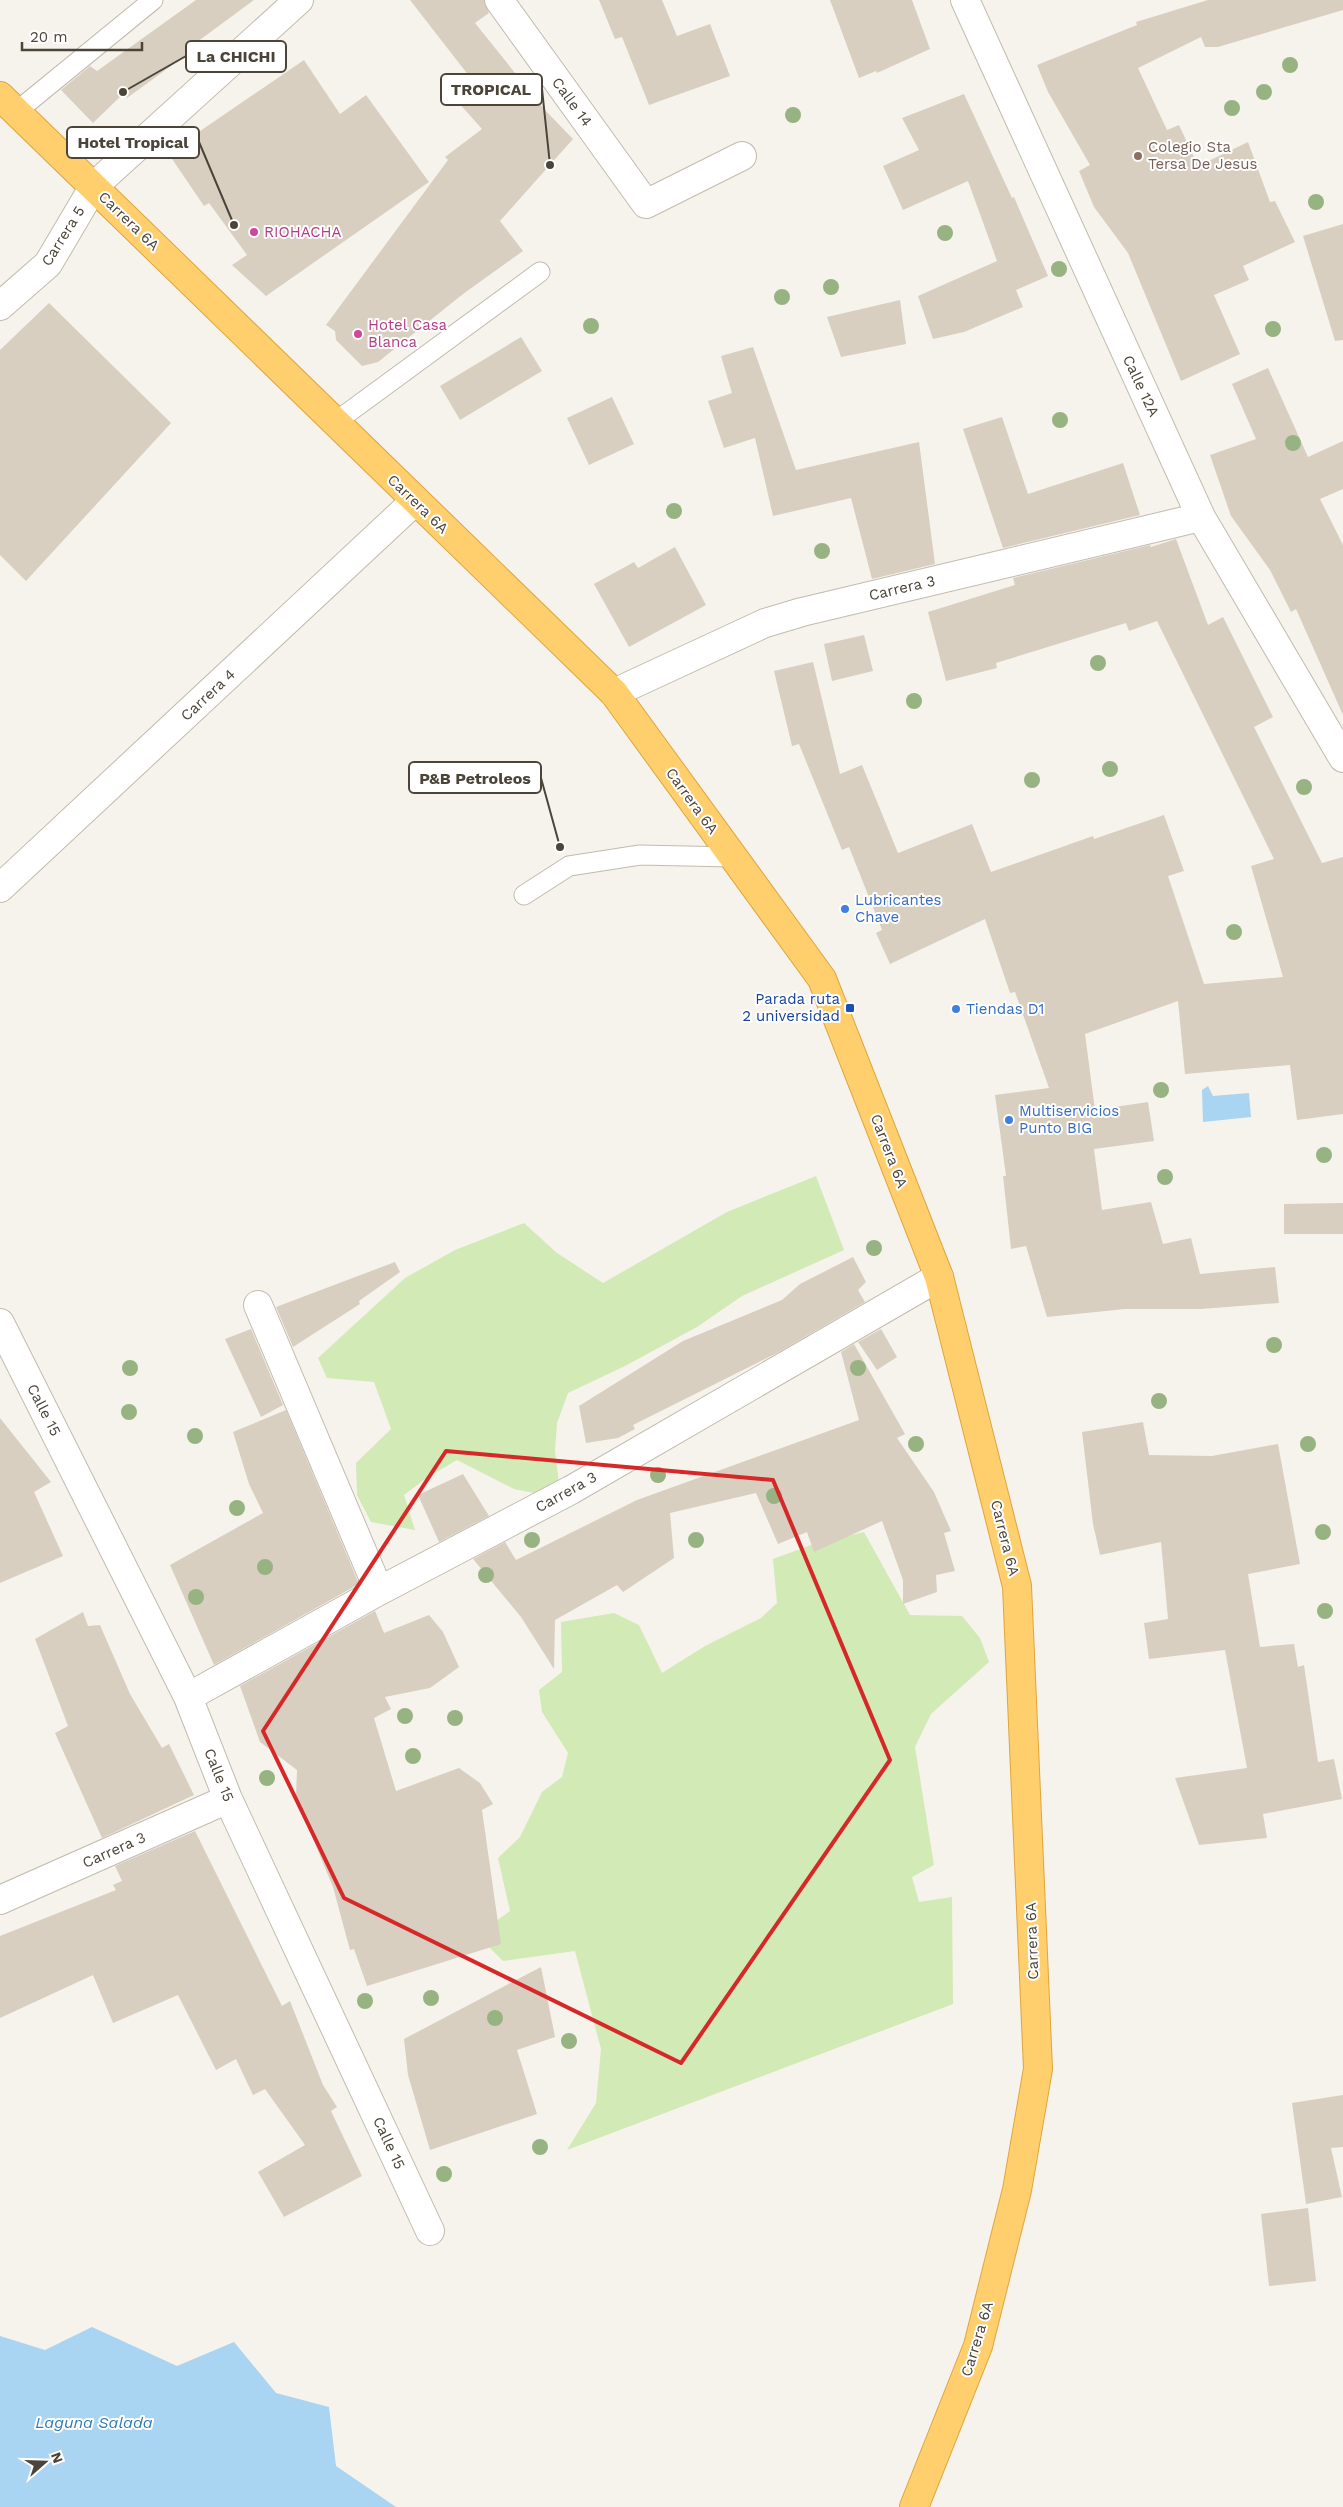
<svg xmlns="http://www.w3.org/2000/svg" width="1343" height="2507" font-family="'Work Sans',sans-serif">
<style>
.green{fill:#d2eab5}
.water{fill:#a9d4f2}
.building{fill:#d8cfc1}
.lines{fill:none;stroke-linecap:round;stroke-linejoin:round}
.lane-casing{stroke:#c2bbae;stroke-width:21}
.street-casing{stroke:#c2bbae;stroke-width:30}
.highway-casing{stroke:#e0a43c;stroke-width:30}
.lane{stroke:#fff;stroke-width:19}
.street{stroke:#fff;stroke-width:28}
.highway{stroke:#ffcf6e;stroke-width:28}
.tree{fill:#97b381}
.marked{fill:none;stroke:#d62828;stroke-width:4;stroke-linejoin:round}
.education-dot{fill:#8d6e63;stroke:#fff;stroke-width:2}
.hotel-dot{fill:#d1479c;stroke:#fff;stroke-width:2}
.shop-dot{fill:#3f7fe0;stroke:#fff;stroke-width:2}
.transit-dot{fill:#1a4fb4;stroke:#fff;stroke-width:2}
.labels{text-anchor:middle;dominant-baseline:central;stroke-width:4;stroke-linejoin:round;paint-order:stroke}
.street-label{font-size:15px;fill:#4b4439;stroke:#fff}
.education-label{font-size:15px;fill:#785e54;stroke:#fff;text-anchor:start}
.hotel-label{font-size:15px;fill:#b23c85;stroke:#fff;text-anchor:start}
.shop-label{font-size:15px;fill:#366cbe;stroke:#fff;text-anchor:start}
.transit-label{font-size:15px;fill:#164399;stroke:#fff;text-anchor:end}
.water-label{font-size:16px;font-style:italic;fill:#2e7ab2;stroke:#fff}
.leader{fill:none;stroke:#4b4439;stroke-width:2}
.callout-dot{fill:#4b4439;stroke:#fff;stroke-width:2}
.callout{fill:#fff;stroke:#4b4439;stroke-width:2}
.callout-label{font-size:16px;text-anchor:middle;font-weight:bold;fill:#4b4439}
</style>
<rect width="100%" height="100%" fill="#f6f3ec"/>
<!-- green -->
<path class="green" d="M 816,1176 L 844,1250 L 742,1296 L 697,1327 L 625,1366 L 568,1393 L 557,1423 L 555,1451 L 559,1483 L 534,1493 L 514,1489 L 457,1460 L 428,1477 L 404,1495 L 415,1530 L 371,1522 L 357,1495 L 356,1463 L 391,1429 L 374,1382 L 327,1378 L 318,1358 L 405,1278 L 455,1250 L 524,1223 L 557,1253 L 603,1283 L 727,1212 Z
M 864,1532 L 910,1615 L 962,1616 L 980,1638 L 989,1662 L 931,1714 L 915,1747 L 934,1865 L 912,1877 L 919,1902 L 952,1897 L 953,2004 L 567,2150 L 596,2103 L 601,2049 L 575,1951 L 503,1961 L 477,1935 L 510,1911 L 498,1858 L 520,1837 L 542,1792 L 562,1777 L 568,1753 L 542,1712 L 539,1690 L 562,1672 L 561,1622 L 614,1613 L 639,1625 L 662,1673 L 705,1646 L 761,1618 L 777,1603 L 773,1559 L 814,1544 Z"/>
<!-- water -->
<path class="water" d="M 1208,1086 L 1213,1096 L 1249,1093 L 1251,1117 L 1203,1122 L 1202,1090 Z
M 92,2327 L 177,2366 L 234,2342 L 276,2393 L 329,2407 L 336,2466 L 396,2507 L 0,2507 L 0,2336 L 45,2350 Z"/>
<!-- building -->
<path class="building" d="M 196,0 L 254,0 L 197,42 L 200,45 L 127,98 L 123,94 L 93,123 L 61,90 L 90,66 L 97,71 Z
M 410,0 L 484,0 L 489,13 L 475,23 L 544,109 L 573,139 L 500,221 L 523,251 L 463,294 L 378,362 L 362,366 L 336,340 L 335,331 L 326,325 L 448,160 L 445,157 L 482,129 L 449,92 L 469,76 Z
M 599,0 L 662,0 L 677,36 L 710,24 L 730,76 L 649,105 L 622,37 L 615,39 Z
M 830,0 L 912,0 L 930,49 L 877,73 L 876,71 L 859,78 Z
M 1208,0 L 1343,0 L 1343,10 L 1218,47 L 1205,47 L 1201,37 L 1138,68 L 1167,130 L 1179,125 L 1198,166 L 1248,142 L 1270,202 L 1275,201 L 1295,242 L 1243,266 L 1249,280 L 1214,295 L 1240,354 L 1181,381 L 1128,253 L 1094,207 L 1079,171 L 1090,165 L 1048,92 L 1037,65 L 1137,25 L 1136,22 Z
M 304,60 L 340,114 L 366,95 L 429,182 L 266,296 L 232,265 L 247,255 L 209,203 L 204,206 L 168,153 Z
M 964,94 L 1012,198 L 1014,197 L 1048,276 L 1016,290 L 1023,307 L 964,332 L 933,339 L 918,296 L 997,261 L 968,181 L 903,210 L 883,166 L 919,150 L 902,118 Z
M 1343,224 L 1343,340 L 1335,341 L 1303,236 Z
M 900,300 L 906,344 L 841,357 L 827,317 Z
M 49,303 L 171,423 L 26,581 L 0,555 L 0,350 Z
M 521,337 L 542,371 L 460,420 L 440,386 Z
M 753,347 L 796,470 L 919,442 L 935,564 L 872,579 L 851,498 L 773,516 L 755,438 L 724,448 L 708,401 L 732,393 L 721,356 Z
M 1268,368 L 1308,457 L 1343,441 L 1343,489 L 1320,499 L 1343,545 L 1343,715 L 1296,609 L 1291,612 L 1270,570 L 1231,516 L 1210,455 L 1256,439 L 1232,384 Z
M 612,397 L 634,444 L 589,465 L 567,418 Z
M 1002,417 L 1028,494 L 1123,463 L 1140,515 L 1003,548 L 963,429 Z
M 1176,539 L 1208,625 L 1223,617 L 1273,717 L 1254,727 L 1322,863 L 1343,857 L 1343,1114 L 1297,1120 L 1290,1065 L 1185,1074 L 1178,1001 L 1085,1034 L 1095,1110 L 1148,1102 L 1154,1141 L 1094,1149 L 1102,1210 L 1151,1202 L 1163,1244 L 1191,1238 L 1200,1274 L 1275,1267 L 1279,1303 L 1201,1309 L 1125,1309 L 1047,1317 L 1026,1246 L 1011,1249 L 1003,1176 L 1006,1176 L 995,1095 L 1049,1088 L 1015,992 L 1010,993 L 985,919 L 890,964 L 876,933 L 882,930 L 849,847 L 842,850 L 799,744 L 792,746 L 774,671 L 813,662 L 840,774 L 862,765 L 898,853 L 972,824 L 991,872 L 1093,836 L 1094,839 L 1164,815 L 1184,871 L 1168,876 L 1204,984 L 1283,977 L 1251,866 L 1274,859 L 1157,621 L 1129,631 L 1126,623 L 996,663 L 997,668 L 946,681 L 928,612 L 1015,585 L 1013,578 L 1150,545 L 1151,547 Z
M 675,547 L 706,605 L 629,647 L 594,584 L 634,562 L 638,568 Z
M 864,635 L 873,671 L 832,681 L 824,644 Z
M 1343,1203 L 1343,1234 L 1284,1234 L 1284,1204 Z
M 853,1257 L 866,1282 L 858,1290 L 865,1302 L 777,1353 L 633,1425 L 635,1429 L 618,1438 L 586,1443 L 579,1406 L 683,1341 L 782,1300 L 800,1284 Z
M 395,1262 L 400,1272 L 359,1301 L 360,1304 L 293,1347 L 276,1307 Z
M 251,1329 L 283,1405 L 261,1417 L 225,1339 Z
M 881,1329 L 897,1357 L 877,1370 L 858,1342 Z
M 854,1344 L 905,1434 L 897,1438 L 934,1492 L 951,1531 L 944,1533 L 955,1571 L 936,1575 L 937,1592 L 903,1604 L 903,1580 L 882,1521 L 814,1552 L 807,1532 L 778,1544 L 756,1493 L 670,1513 L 674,1558 L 623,1592 L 617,1585 L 555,1620 L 554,1669 L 521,1617 L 473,1559 L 505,1542 L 516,1560 L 637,1500 L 859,1420 L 841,1352 Z
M 286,1410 L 359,1584 L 214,1665 L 170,1565 L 263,1513 L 249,1484 L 233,1432 Z
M 0,1418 L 51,1482 L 34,1492 L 63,1556 L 0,1583 Z
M 1143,1422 L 1149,1455 L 1212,1456 L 1278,1444 L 1300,1564 L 1248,1574 L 1260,1647 L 1294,1644 L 1298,1667 L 1304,1665 L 1318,1762 L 1334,1759 L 1342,1799 L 1263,1814 L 1267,1838 L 1199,1845 L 1175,1778 L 1247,1768 L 1225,1650 L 1149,1659 L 1144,1623 L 1168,1619 L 1161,1542 L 1100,1555 L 1093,1524 L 1082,1432 Z
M 463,1474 L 489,1516 L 439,1542 L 418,1495 Z
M 375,1611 L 384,1633 L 429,1615 L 443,1632 L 459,1667 L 430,1688 L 385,1697 L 391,1709 L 374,1718 L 396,1791 L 459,1768 L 480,1783 L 493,1804 L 482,1810 L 501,1944 L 367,1986 L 354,1949 L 350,1950 L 333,1887 L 296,1798 L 297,1770 L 260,1742 L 240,1686 Z
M 83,1612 L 88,1626 L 100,1625 L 130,1694 L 162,1748 L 169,1744 L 194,1795 L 102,1838 L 55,1733 L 68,1726 L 35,1639 Z
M 195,1831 L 282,2006 L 290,2001 L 323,2085 L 337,2107 L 331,2111 L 362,2176 L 284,2217 L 258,2172 L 305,2145 L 265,2089 L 253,2095 L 236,2059 L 216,2070 L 178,1995 L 113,2023 L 93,1975 L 0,2018 L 0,1936 L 116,1890 L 113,1885 L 122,1881 L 115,1866 Z
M 541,1967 L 555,2037 L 517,2050 L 537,2114 L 430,2150 L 408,2075 L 404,2039 Z
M 1343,2095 L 1343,2147 L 1331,2148 L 1342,2197 L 1306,2204 L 1292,2103 Z
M 1308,2208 L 1316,2281 L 1269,2286 L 1261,2214 Z"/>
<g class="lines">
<defs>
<path id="lane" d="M 16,112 L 153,0
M 334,423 L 540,272
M 524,895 L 569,866 L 640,855 L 733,857"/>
<path id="street" d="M 499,0 L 646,204 L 742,156
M 965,0 L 1201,517 L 1343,758
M 0,306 L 48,264 L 94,186 L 299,0
M 614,693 L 765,623 L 802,612 L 1201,517
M 0,888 L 415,501
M 258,1305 L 379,1591
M 0,1323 L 188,1697 L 228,1799 L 430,2231
M 188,1697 L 379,1591 L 571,1490 L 939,1277
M 0,1900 L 228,1799"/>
<path id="highway" d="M 0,96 L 614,693 L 822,979 L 939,1277 L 1017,1586 L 1038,2069 L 1017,2190 L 978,2346 L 914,2507"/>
</defs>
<!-- lane casing -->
<use href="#lane" class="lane-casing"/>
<!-- street casing -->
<use href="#street" class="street-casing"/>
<!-- highway casing -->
<use href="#highway" class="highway-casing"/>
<!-- lane -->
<use href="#lane" class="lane"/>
<!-- street -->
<use href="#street" class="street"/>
<!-- highway -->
<use href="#highway" class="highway"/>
</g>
<!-- trees -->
<g class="tree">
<circle cx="1290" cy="65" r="8"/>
<circle cx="1264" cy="92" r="8"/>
<circle cx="1232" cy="108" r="8"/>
<circle cx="793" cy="115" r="8"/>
<circle cx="1316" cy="202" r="8"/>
<circle cx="945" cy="233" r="8"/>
<circle cx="1059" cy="269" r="8"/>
<circle cx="831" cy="287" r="8"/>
<circle cx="782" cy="297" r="8"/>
<circle cx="591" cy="326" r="8"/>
<circle cx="1273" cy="329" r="8"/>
<circle cx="1060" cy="420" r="8"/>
<circle cx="1293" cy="443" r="8"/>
<circle cx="674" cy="511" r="8"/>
<circle cx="822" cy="551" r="8"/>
<circle cx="1098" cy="663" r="8"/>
<circle cx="914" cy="701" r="8"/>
<circle cx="1110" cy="769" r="8"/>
<circle cx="1032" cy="780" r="8"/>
<circle cx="1304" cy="787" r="8"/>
<circle cx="1234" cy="932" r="8"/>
<circle cx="1161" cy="1090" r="8"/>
<circle cx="1324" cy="1155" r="8"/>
<circle cx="1165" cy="1177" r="8"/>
<circle cx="874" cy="1248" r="8"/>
<circle cx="1274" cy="1345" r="8"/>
<circle cx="130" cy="1368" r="8"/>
<circle cx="858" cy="1368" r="8"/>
<circle cx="1159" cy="1401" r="8"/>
<circle cx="129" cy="1412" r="8"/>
<circle cx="195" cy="1436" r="8"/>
<circle cx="916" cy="1444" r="8"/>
<circle cx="1308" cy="1444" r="8"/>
<circle cx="658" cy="1475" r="8"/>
<circle cx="774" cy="1496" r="8"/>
<circle cx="237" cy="1508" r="8"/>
<circle cx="1323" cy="1532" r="8"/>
<circle cx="532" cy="1540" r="8"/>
<circle cx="696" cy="1540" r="8"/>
<circle cx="265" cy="1567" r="8"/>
<circle cx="486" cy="1575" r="8"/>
<circle cx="196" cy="1597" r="8"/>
<circle cx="1325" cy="1611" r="8"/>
<circle cx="405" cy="1716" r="8"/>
<circle cx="455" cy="1718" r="8"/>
<circle cx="413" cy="1756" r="8"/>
<circle cx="267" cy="1778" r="8"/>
<circle cx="431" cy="1998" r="8"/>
<circle cx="365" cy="2001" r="8"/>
<circle cx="495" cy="2018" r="8"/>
<circle cx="569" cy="2041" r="8"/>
<circle cx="540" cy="2147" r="8"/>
<circle cx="444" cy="2174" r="8"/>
</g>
<!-- marked area -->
<path class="marked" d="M 446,1451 L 773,1480 L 890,1760 L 681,2063 L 344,1898 L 263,1731 Z"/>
<!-- markers -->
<circle class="education-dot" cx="1138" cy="156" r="5"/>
<g class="hotel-dot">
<circle cx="254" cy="232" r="5"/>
<circle cx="358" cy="334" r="5"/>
</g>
<g class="shop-dot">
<circle cx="845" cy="909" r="5"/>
<circle cx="956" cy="1009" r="5"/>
<circle cx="1009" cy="1120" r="5"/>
</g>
<rect class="transit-dot" x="845" y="1003" width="10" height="10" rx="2.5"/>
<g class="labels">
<!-- street labels -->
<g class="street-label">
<text transform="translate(572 102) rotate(54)">Calle 14</text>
<text transform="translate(129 221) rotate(44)">Carrera 6A</text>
<text transform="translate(63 236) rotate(-58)">Carrera 5</text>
<text transform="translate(1141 386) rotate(65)">Calle 12A</text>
<text transform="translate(418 504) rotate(44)">Carrera 6A</text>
<text transform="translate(902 588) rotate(-13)">Carrera 3</text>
<text transform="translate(208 695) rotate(-43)">Carrera 4</text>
<text transform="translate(692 801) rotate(54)">Carrera 6A</text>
<text transform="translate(889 1151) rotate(69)">Carrera 6A</text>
<text transform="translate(44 1410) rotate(63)">Calle 15</text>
<text transform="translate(566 1492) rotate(-29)">Carrera 3</text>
<text transform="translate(1005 1538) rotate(76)">Carrera 6A</text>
<text transform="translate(219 1775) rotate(68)">Calle 15</text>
<text transform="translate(114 1850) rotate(-24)">Carrera 3</text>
<text transform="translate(1032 1941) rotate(-92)">Carrera 6A</text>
<text transform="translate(389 2143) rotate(65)">Calle 15</text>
<text transform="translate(977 2339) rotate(-73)">Carrera 6A</text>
</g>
<!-- education labels -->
<g class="education-label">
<text x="1148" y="147">Colegio Sta<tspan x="1148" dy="17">Tersa De Jesus</tspan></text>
</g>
<!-- hotel labels -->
<g class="hotel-label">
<text x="264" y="232">RIOHACHA</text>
<text x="368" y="325">Hotel Casa<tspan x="368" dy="17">Blanca</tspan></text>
</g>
<!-- shop labels -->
<g class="shop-label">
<text x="855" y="900">Lubricantes<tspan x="855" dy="17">Chave</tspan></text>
<text x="966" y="1009">Tiendas D1</text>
<text x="1019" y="1111">Multiservicios<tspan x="1019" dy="17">Punto BIG</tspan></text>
</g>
<!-- transit labels -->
<g class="transit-label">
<text x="840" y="999">Parada ruta<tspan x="840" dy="17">2 universidad</tspan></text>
</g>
<!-- water labels -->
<g class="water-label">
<text x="94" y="2422">Laguna Salada</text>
</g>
</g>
<!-- callouts -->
<path class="leader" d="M123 92L186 56M550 165L542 89M234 225L199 142M560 847L541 778"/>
<g class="callout-dot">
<circle cx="123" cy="92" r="5"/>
<circle cx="550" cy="165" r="5"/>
<circle cx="234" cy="225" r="5"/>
<circle cx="560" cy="847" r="5"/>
</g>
<g class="callout">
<rect x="186" y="41" width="100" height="31" rx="5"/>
<rect x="441" y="74" width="101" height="31" rx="5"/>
<rect x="67" y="127" width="132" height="31" rx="5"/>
<rect x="409" y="762" width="132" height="31" rx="5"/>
</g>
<g class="callout-label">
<text x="236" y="62">La CHICHI</text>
<text x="491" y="95">TROPICAL</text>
<text x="133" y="148">Hotel Tropical</text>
<text x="475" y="784">P&amp;B Petroleos</text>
</g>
<!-- north arrow -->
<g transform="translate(45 2462) rotate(70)" stroke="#ffffff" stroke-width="4" paint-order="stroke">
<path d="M0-4L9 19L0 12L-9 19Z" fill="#4b4439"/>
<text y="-8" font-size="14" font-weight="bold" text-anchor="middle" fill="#4b4439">N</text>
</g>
<!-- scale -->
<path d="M22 42v8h120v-8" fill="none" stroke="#4b4439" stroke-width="2.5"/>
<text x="30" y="42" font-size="15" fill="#4b4439" stroke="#ffffff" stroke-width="4" paint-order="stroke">20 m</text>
</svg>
